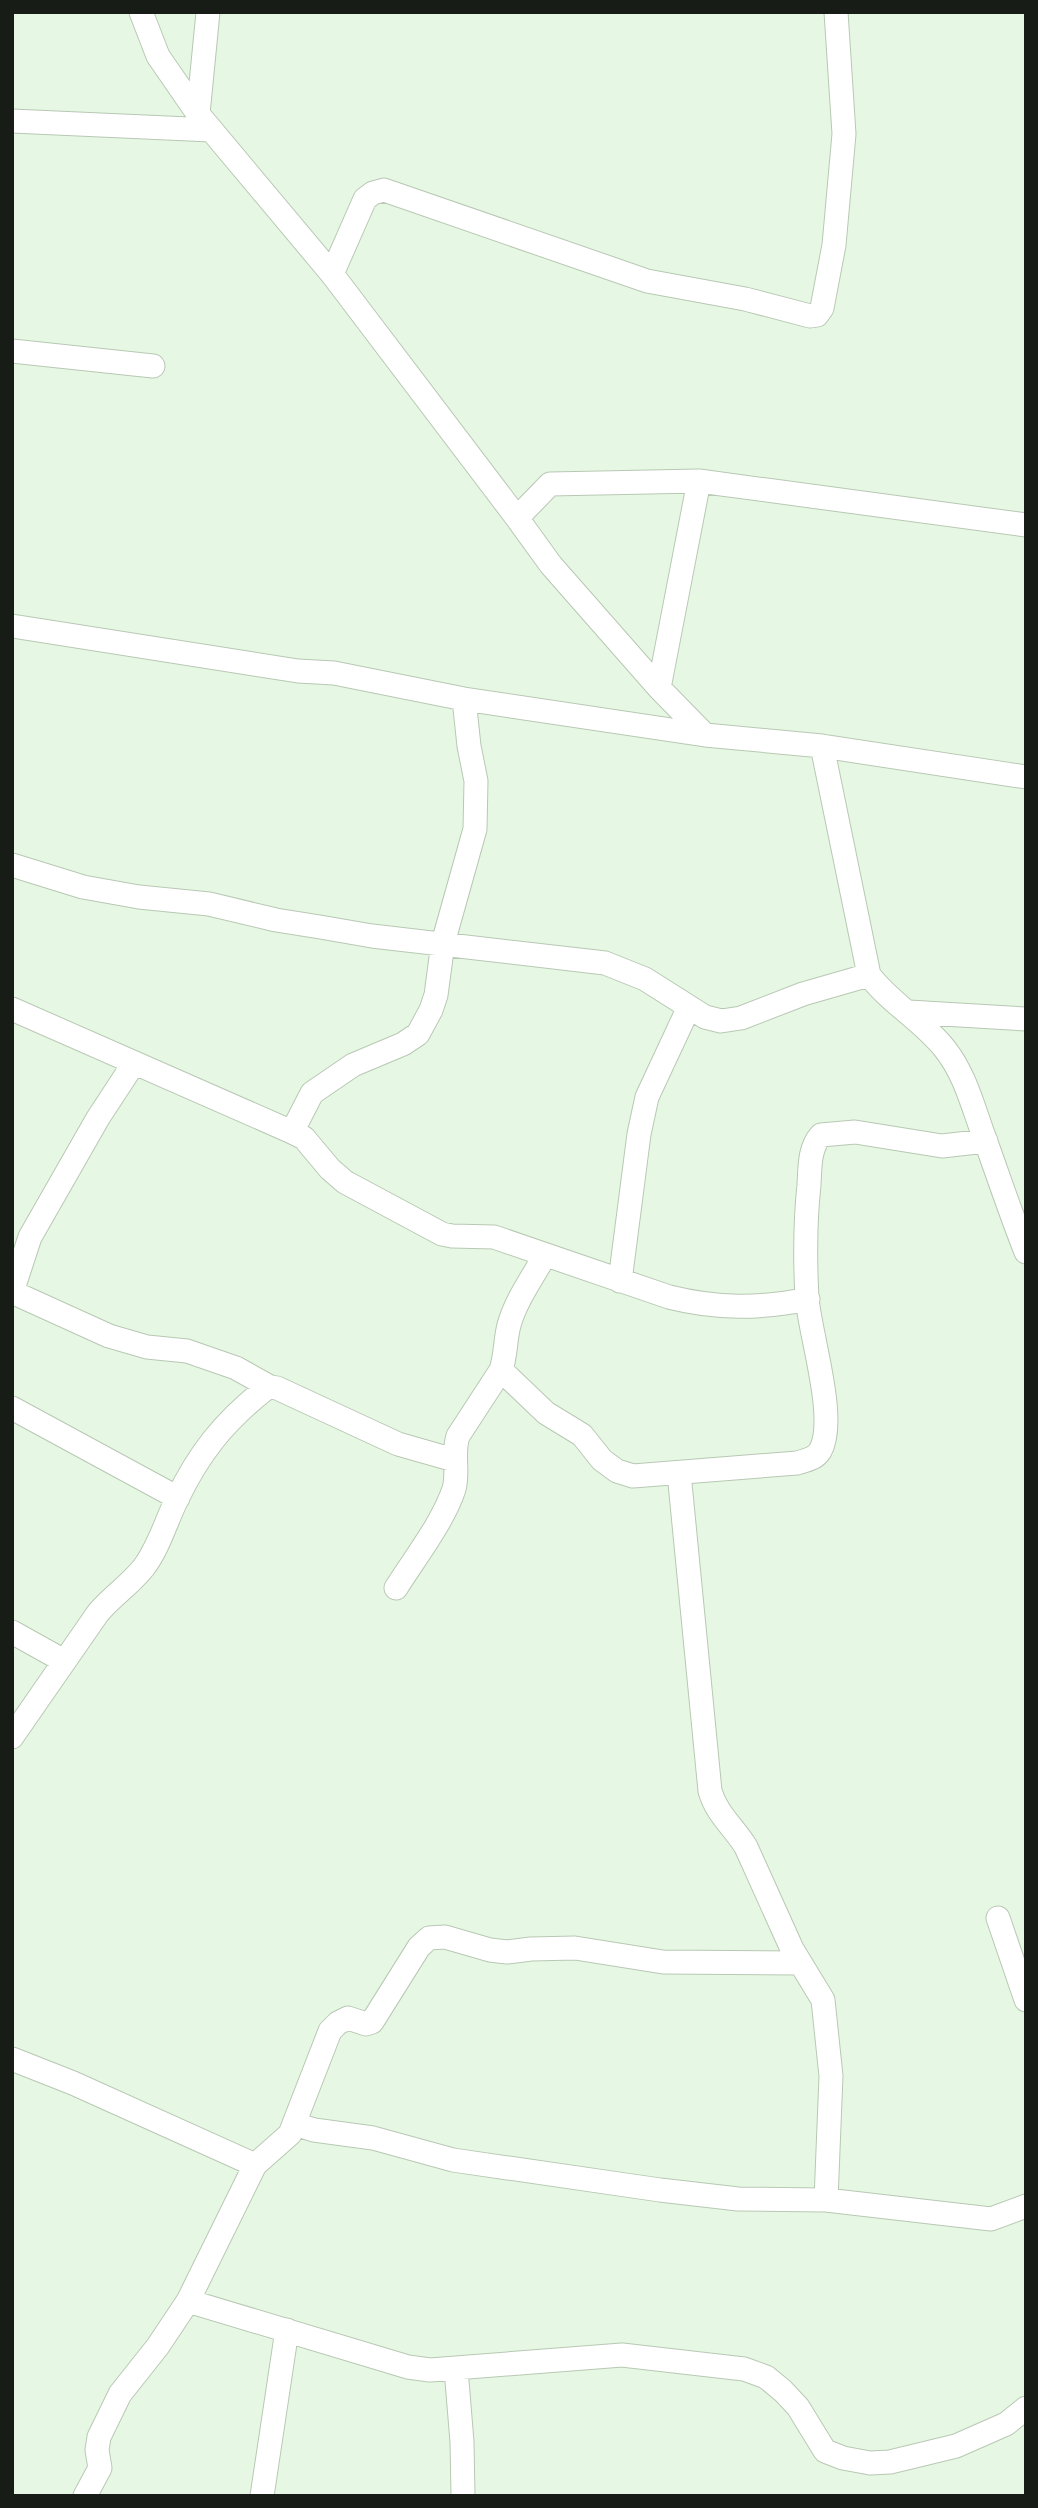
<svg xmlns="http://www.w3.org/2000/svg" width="1038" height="2508" font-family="Karla,sans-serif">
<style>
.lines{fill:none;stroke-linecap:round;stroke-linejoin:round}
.minor-casing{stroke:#b8c8b4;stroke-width:25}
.minor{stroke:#fff;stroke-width:23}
</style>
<rect width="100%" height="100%" fill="#e6f8e3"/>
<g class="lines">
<defs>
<path id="minor" d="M 141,12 L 158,56 L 198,114 L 332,274 L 517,518
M 198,114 L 208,12
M 12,121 L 211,130
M 332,274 L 365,199 L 373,193 L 384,190 L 647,281 L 745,299 L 810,316 L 817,315 L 822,308 L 834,245 L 844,134 L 836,12
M 12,351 L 153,366
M 699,481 L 659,688 L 705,735
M 12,626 L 298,671 L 334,673 L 464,699 L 705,735 L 822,746 L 1026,777
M 659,688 L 551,565 L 517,518 L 550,484 L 699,481 L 1026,525
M 464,699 L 469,746 L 476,781 L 475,829 L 443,943 L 436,995 L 431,1010 L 418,1034 L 403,1044 L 353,1065 L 312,1093 L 292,1132 L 304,1138 L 330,1169 L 345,1182 L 442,1234 L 452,1236 L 494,1237 L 669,1297 C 717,1309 760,1309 808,1299
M 822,746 L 869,975 C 890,1003 923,1021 945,1049 C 964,1073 972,1103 982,1131 C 997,1172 1010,1212 1026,1252
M 12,865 L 83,887 L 139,897 L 209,904 L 276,920 L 320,927 L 372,936 L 605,963 L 645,979 L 705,1017 L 721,1021 L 741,1018 L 803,994 L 869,975
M 12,1009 L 292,1132
M 909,1012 L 1026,1019
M 620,1281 L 639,1134 L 647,1097 L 689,1007
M 12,1292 L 109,1336 L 147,1347 L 187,1351 L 236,1368 L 270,1387
M 12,1292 L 30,1237 L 98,1118 L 134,1063
M 501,1370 L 546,1413 L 582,1435 L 602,1460 L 617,1471 L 633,1476 L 797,1463 C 806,1460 815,1459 820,1451 C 838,1420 810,1335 807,1298 C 805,1261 805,1222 809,1185 C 810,1168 809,1148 821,1135 L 855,1132 L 942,1146 L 986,1141
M 12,1408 L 178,1498
M 679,1473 L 710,1791 C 717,1815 734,1827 746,1847 L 792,1949 L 823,2000 L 831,2076 L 826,2200
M 396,1588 C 415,1558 443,1522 454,1489 C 459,1472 452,1454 458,1436 L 501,1370 C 506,1355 505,1340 509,1325 C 516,1300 533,1277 545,1255
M 12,1632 L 64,1661
M 12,1737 L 98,1613 C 112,1596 131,1584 144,1567 C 159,1547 166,1521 177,1499 C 199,1453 224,1422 264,1390 L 270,1387 L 277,1388 L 398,1444 L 454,1460
M 998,1918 L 1026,2000
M 12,2059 L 73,2083 L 255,2165
M 295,2124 L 314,2130 L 373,2138 L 453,2160 L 660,2190 L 738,2199 L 826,2200 L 991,2219 L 1026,2206
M 188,2301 L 408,2367 L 430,2370 L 622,2355 L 744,2369 L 766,2377 L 783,2391 L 798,2407 L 825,2451 L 843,2458 L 870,2463 L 890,2462 L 956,2446 L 1006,2424 L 1026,2408
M 456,2369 L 462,2442 L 463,2496
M 85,2496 L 100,2468 L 97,2450 L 99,2437 L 120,2394 L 158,2346 L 188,2301 L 255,2165 L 290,2134 L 330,2031 L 338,2023 L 348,2018 L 366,2024 L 372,2022 L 419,1947 L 429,1938 L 445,1937 L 490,1950 L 507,1952 L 531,1949 L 575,1948 L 663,1962 L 800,1963
M 262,2496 L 287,2330"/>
</defs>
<!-- minor casing -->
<use href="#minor" class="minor-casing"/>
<!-- minor -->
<use href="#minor" class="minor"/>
</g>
<!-- border -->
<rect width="1038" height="2508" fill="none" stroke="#171d16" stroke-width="28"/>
</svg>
